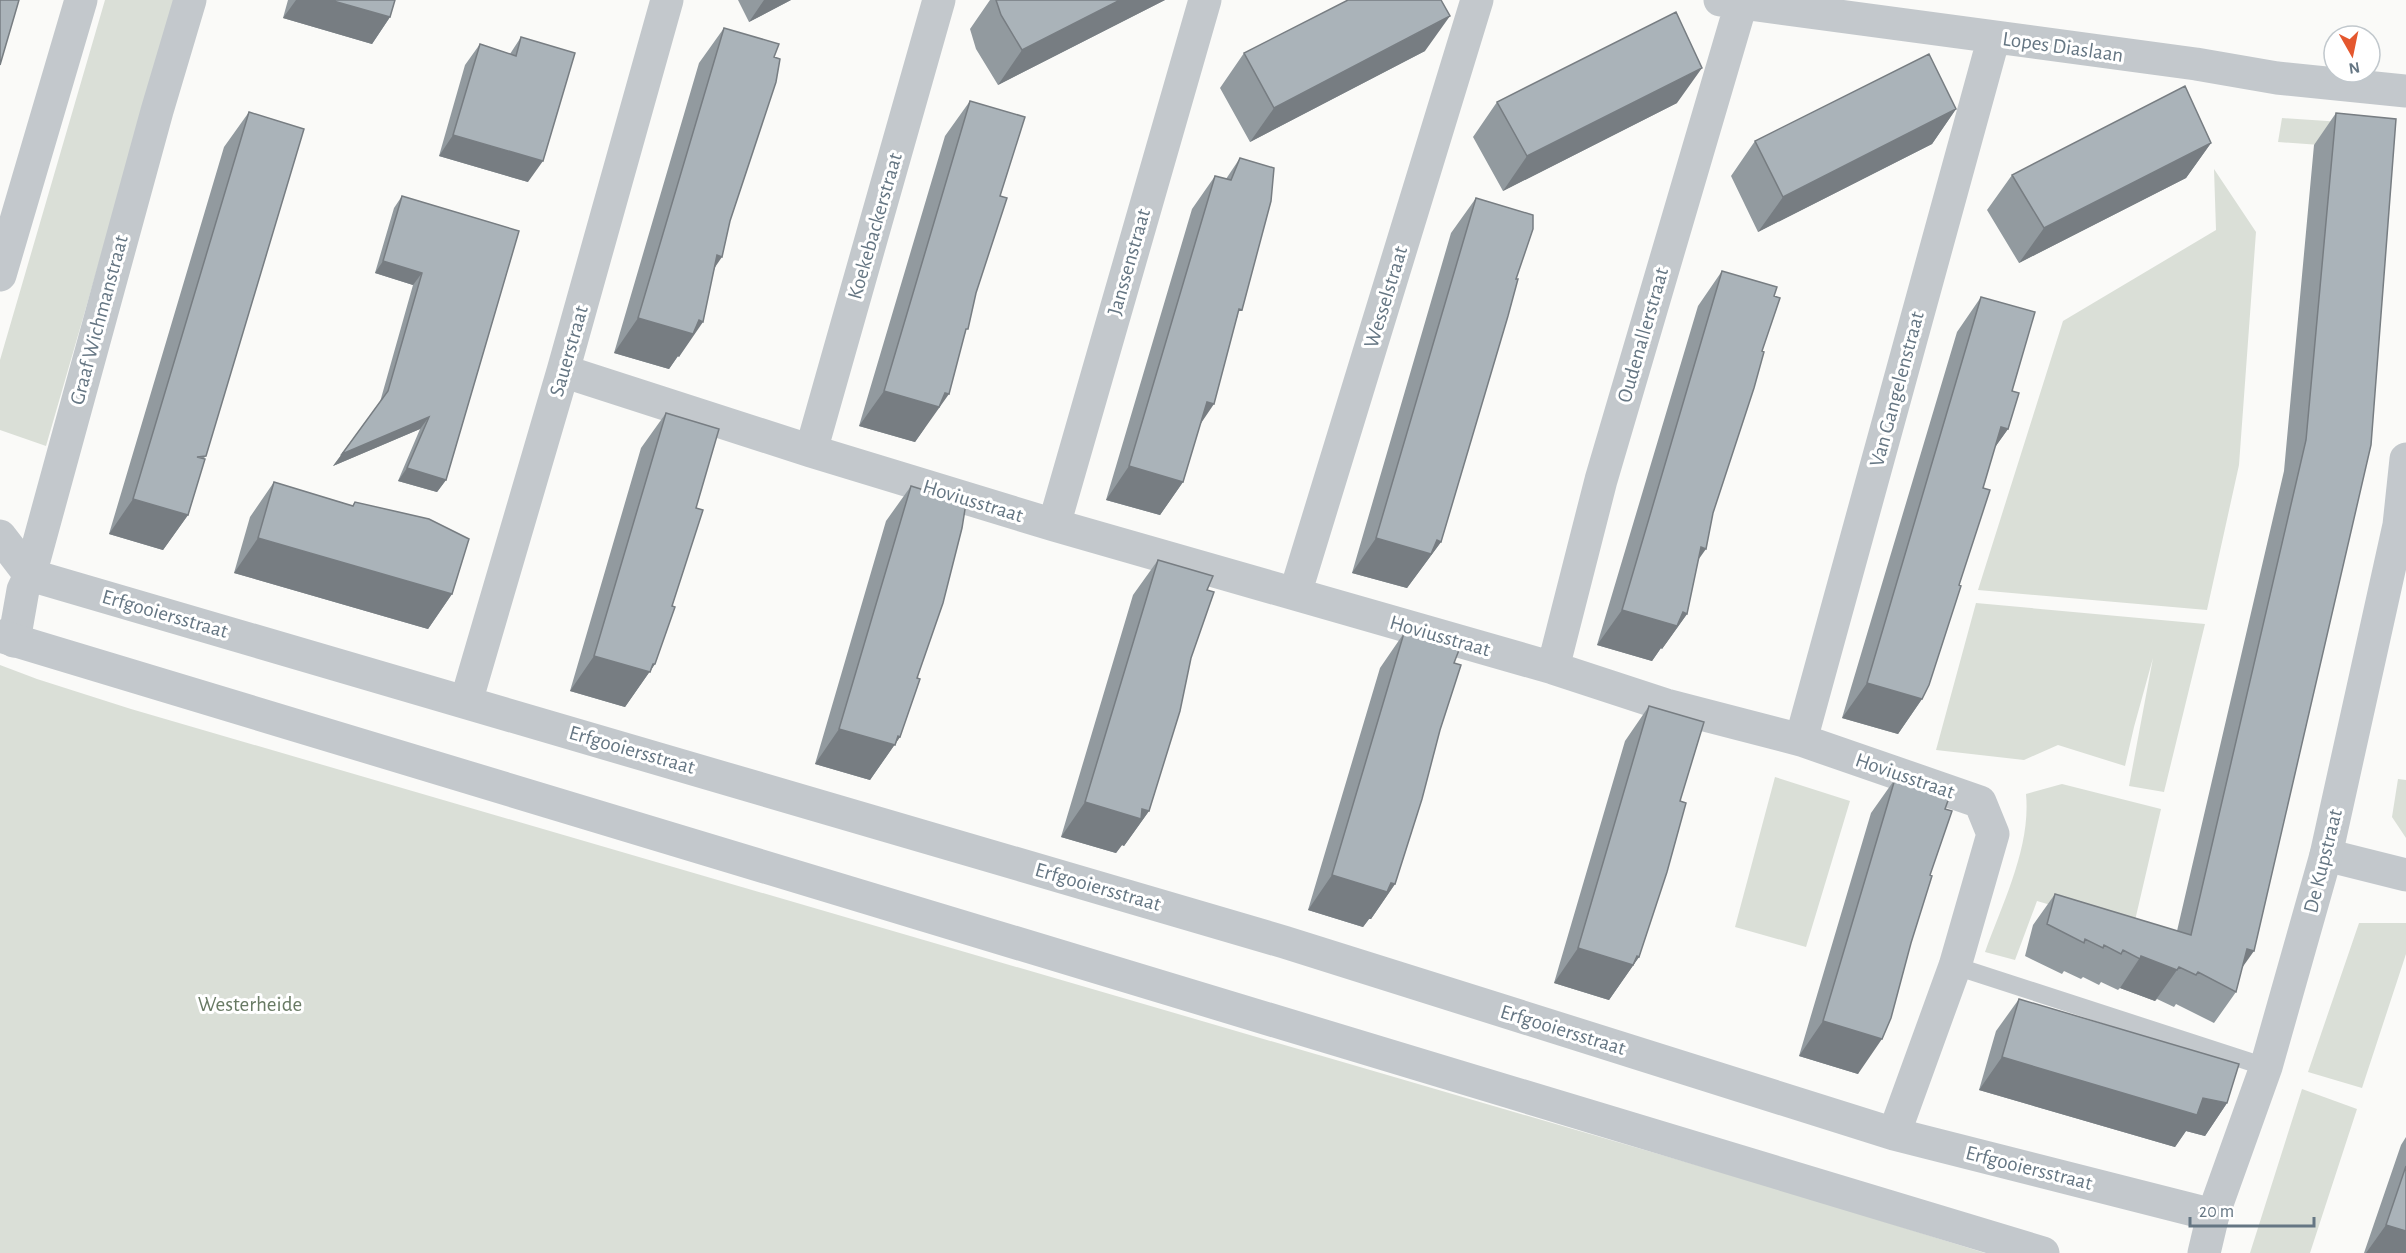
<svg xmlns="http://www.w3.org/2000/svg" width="2406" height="1253" font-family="'Alegreya Sans',sans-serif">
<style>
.green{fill:#dadfd7}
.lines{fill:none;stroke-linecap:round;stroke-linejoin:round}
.service{stroke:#c3c8cc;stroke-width:18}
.minor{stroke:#c3c8cc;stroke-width:33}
.tertiary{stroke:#c3c8cc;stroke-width:33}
.wall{fill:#929a9f}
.shaded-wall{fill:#777d82}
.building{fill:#aab3b9;stroke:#777d82;stroke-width:1.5}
.labels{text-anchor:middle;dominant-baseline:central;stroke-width:6;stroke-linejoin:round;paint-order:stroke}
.street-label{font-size:21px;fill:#657683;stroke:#fff}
.park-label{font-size:21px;fill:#687a64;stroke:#fff}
</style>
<rect width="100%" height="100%" fill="#fafaf8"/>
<!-- green -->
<path class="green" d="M 105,0 L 175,0 L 46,446 L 0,430 L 0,360 Z
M 2282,118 L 2357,123 L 2361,148 L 2278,142 Z
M 2214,169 L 2256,232 L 2239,465 L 2207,610 L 1978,590 L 2063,321 L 2216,230 Z
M 1976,603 L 2205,624 L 2164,792 L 2129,786 L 2153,658 L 2134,727 L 2125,766 L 2058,745 L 2024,760 L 1936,750 Z
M 0,665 L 37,679 L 131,709 L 1789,1192 L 1985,1253 L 0,1253 Z
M 1775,777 L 1850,801 L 1806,947 L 1735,927 Z
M 2398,779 L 2406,780 L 2406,838 L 2392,817 Z
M 2062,784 L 2161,809 L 2133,929 L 2037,901 L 2015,960 L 1985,952 C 2003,902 2031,847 2026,794 Z
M 2359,923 L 2406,923 L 2406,954 L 2362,1088 L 2308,1072 Z
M 2302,1089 L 2357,1109 L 2310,1253 L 2250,1253 Z"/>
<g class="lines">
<!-- service -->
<path class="service" d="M 1955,966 L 2266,1067"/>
<!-- minor -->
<path class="minor" d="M 1720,0 L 2196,64 L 2277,78 L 2406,91
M 0,275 L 81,0
M 563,371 L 811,451 L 1054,525 L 1553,668 L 1666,705 L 1801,740 L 1980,802 L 1993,834 L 1955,966 L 1894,1134
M 811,451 L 939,0
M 1054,525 L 1205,0
M 0,536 L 30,575 L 1284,942 L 1894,1134 L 2213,1215
M 1295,594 L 1477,0
M 14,641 L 23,590 L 30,575 L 157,111 L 190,0
M 1553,668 L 1601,480 L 1741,4
M 466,702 L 563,371 L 667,0
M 1801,740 L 1994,37
M 2326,855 L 2406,875"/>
<!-- tertiary -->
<path class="tertiary" d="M 0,636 L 2043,1253
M 2204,1253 L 2213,1215 L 2266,1067 L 2326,855 L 2399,525 L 2406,459"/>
</g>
<!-- wall -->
<path class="wall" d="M 288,0 L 395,0 L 390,17 L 372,44 L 283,18 Z
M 738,0 L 791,0 L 749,22 Z
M 990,0 L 1165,0 L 998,85 L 976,49 L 970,29 Z
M 724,28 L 774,57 L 715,268 L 679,357 L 678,356 L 669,369 L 614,353 L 699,63 Z
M 521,37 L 528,182 L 439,156 L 465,65 L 480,44 L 510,54 Z
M 1425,51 L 1250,142 L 1220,88 L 1244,53 Z
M 970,101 L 1000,196 L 976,293 L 965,334 L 924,429 L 915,442 L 859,426 L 945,136 Z
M 1497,102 L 1677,103 L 1503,191 L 1473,137 Z
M 1956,109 L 1932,144 L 1758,232 L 1731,176 L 1755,141 Z
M 249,112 L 206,456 L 203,459 L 188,515 L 163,550 L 109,534 L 224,147 Z
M 2336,113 L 2396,119 L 2242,968 L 2236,992 L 2214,1023 L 2176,1004 L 2174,1007 L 2157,999 L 2155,1001 L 2120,988 L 2118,990 L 2101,982 L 2099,985 L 2083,977 L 2081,979 L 2064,971 L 2062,974 L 2025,956 L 2033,925 L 2055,894 L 2177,931 L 2284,471 L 2314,145 Z
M 2211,143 L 2186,178 L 2019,263 L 1987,210 L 2012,175 Z
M 1240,158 L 1238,315 L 1200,424 L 1183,482 L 1160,515 L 1106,500 L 1192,209 L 1215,176 L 1226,179 Z
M 402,196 L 519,231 L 446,480 L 437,492 L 398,481 L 420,429 L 333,466 L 380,402 L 413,285 L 375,273 L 394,208 Z
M 1476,198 L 1516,279 L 1441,542 L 1407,588 L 1352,573 L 1451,233 Z
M 1722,271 L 1774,296 L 1762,351 L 1698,560 L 1687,614 L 1662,649 L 1661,648 L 1652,661 L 1597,645 L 1698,306 Z
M 1981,297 L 2012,391 L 2008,429 L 1995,447 L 1922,699 L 1898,734 L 1842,718 L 1957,332 Z
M 666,413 L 696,508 L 672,606 L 655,664 L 625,707 L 570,691 L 641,448 Z
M 274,482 L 352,506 L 355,502 L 452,594 L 428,629 L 234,573 L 250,517 Z
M 911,486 L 917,678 L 900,737 L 870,780 L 815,764 L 886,521 Z
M 1158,560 L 1207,590 L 1191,658 L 1149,811 L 1124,846 L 1122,845 L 1116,853 L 1061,837 L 1133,595 Z
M 1404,633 L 1454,663 L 1440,730 L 1395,884 L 1371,919 L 1369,919 L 1363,927 L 1308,910 L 1380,668 Z
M 1649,706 L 1680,801 L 1639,957 L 1609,1000 L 1554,983 L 1625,741 Z
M 1895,779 L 1945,809 L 1858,1074 L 1799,1056 L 1871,813 Z
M 2019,999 L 2227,1103 L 2205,1136 L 2186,1131 L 2175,1147 L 1979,1090 L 1996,1031 Z
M 2406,1137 L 2406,1253 L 2364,1253 L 2401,1145 Z"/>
<!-- shaded-wall -->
<path class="shaded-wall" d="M 296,0 L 330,0 L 390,17 L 372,44 L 283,18 Z
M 764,0 L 791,0 L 749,22 Z
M 1120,0 L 1165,0 L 998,85 L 1022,50 Z
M 1450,16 L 1425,51 L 1250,142 L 1274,108 Z
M 1702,68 L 1677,103 L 1503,191 L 1527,156 Z
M 1956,109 L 1932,144 L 1758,232 L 1783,197 Z
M 453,135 L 543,161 L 528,182 L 439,156 Z
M 2211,143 L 2186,178 L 2019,263 L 2044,228 Z
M 717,255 L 722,257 L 698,292 Z
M 383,261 L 422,273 L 413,285 L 375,273 Z
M 638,318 L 699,320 L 703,322 L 679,357 L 678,356 L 669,369 L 614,353 Z
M 884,391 L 945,393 L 949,394 L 915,442 L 859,426 Z
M 1207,402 L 1214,404 L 1191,438 Z
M 429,417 L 420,429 L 333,466 L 342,454 Z
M 2001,427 L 2008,429 L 1983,464 Z
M 1129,466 L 1183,482 L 1160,515 L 1106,500 Z
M 407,468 L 446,480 L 437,492 L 398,481 Z
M 133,499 L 188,515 L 163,550 L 109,534 Z
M 258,538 L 452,594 L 428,629 L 234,573 Z
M 1376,538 L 1437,540 L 1441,542 L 1407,588 L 1352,573 Z
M 1701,547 L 1706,549 L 1681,584 Z
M 1622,610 L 1683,612 L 1687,614 L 1662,649 L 1661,648 L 1652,661 L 1597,645 Z
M 594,656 L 653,664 L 655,664 L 625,707 L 570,691 Z
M 1867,683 L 1922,699 L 1898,734 L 1842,718 Z
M 839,729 L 898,736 L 900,737 L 870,780 L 815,764 Z
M 1085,802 L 1142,809 L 1149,811 L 1124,846 L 1122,845 L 1116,853 L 1061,837 Z
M 1332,875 L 1391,883 L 1395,884 L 1371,919 L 1369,919 L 1363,927 L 1308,910 Z
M 1578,948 L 1637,956 L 1639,957 L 1609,1000 L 1554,983 Z
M 2247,949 L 2254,951 L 2232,982 Z
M 2141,956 L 2177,970 L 2155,1001 L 2120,988 Z
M 1823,1021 L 1882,1039 L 1858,1074 L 1799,1056 Z
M 2002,1057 L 2203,1098 L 2227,1103 L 2205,1136 L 2186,1131 L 2175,1147 L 1979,1090 Z
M 2386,1225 L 2406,1231 L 2406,1253 L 2366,1253 Z"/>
<!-- building -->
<path class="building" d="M 0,0 L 19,0 L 0,65 Z
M 330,0 L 395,0 L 390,17 Z
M 996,0 L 1120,0 L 1022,50 L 1001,15 Z
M 1348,0 L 1441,0 L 1450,16 L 1274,108 L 1244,53 Z
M 1676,12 L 1702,68 L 1527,156 L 1497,102 Z
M 724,28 L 779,44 L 774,57 L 780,59 L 776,82 L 730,221 L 722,257 L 717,255 L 703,322 L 699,320 L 693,334 L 638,318 Z
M 521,37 L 575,53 L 543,161 L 453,135 L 480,44 L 516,56 Z
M 1929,54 L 1956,109 L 1783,197 L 1755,141 Z
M 2185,86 L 2211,143 L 2044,228 L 2012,175 Z
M 970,101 L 1025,117 L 1000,196 L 1007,198 L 976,293 L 968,329 L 966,329 L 949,394 L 945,393 L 939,407 L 884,391 Z
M 249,112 L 304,129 L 206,456 L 197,457 L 205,459 L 188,515 L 133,499 Z
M 2336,113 L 2396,119 L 2371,445 L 2254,951 L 2247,949 L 2236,992 L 2198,972 L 2196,975 L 2179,967 L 2177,970 L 2141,956 L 2140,959 L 2123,950 L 2121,954 L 2104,945 L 2103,948 L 2085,939 L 2084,943 L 2047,924 L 2055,894 L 2191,935 L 2306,440 Z
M 1240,158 L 1274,168 L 1271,201 L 1242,310 L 1239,309 L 1214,404 L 1207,402 L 1183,482 L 1129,466 L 1215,176 L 1231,180 Z
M 402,196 L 519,231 L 446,480 L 407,468 L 429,417 L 342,454 L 388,391 L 422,273 L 383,261 Z
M 1476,198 L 1533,215 L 1533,229 L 1516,279 L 1518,279 L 1508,316 L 1441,542 L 1437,540 L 1431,554 L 1376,538 Z
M 1722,271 L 1777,287 L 1774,296 L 1780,298 L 1762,351 L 1764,352 L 1754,388 L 1713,513 L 1706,549 L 1701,547 L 1687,614 L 1683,612 L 1677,626 L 1622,610 Z
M 1981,297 L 2035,312 L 2012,391 L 2019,393 L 2008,429 L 2001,427 L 1983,488 L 1990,490 L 1959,585 L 1961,586 L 1929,685 L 1922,699 L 1867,683 Z
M 666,413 L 719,429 L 696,508 L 703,510 L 672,606 L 675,607 L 655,664 L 653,664 L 650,672 L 594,656 Z
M 274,482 L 353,506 L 355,502 L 429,519 L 469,539 L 452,594 L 258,538 Z
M 911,486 L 966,503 L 962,528 L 943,603 L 917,678 L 920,679 L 900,737 L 898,736 L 895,745 L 839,729 Z
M 1158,560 L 1213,576 L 1207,590 L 1214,592 L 1191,658 L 1180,711 L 1149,811 L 1142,809 L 1141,819 L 1085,802 Z
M 1404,633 L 1459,650 L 1454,663 L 1461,665 L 1440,730 L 1422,799 L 1395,884 L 1391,883 L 1387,892 L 1332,875 Z
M 1649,706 L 1704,722 L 1680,801 L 1686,803 L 1667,872 L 1639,957 L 1637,956 L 1633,965 L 1578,948 Z
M 1895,779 L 1950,795 L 1945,809 L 1952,811 L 1930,875 L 1932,876 L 1911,943 L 1891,1018 L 1882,1039 L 1823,1021 Z
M 2019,999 L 2239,1064 L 2227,1103 L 2203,1098 L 2197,1115 L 2002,1057 Z
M 2406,1166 L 2406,1231 L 2386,1225 Z"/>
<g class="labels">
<!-- street labels -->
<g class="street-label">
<text transform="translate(2063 47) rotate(8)">Lopes Diaslaan</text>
<text transform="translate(875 226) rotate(-74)">Koekebackerstraat</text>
<text transform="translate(1129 262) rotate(-74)">Janssenstraat</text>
<text transform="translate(1386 297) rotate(-73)">Wesselstraat</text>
<text transform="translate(99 320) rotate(-75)">Graaf Wichmanstraat</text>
<text transform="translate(1643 335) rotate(-74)">Oudenallerstraat</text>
<text transform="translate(569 351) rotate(-74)">Sauerstraat</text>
<text transform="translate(1897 389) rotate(-75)">Van Gangelenstraat</text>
<text transform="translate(973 501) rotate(17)">Hoviusstraat</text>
<text transform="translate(165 614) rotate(16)">Erfgooiersstraat</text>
<text transform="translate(1440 636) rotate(16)">Hoviusstraat</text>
<text transform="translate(632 750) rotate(16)">Erfgooiersstraat</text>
<text transform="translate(1905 776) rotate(19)">Hoviusstraat</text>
<text transform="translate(2323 861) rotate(-76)">De Kupstraat</text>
<text transform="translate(1098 887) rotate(16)">Erfgooiersstraat</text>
<text transform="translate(1563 1030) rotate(17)">Erfgooiersstraat</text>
<text transform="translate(2029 1168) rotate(14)">Erfgooiersstraat</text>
</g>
<!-- park labels -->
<g class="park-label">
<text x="250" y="1004">Westerheide</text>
</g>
</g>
<!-- north arrow -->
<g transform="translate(2352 54) rotate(171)"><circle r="28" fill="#ffffff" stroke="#c1c8cd" stroke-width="1.5"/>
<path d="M0-4.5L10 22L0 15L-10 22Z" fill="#e4572e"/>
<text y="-9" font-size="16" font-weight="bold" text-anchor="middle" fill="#657683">N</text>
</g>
<!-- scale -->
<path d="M2190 1217v9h124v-9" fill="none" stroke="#657683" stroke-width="3"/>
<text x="2199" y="1217" font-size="18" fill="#657683" stroke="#ffffff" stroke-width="4.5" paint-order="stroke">20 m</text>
</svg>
